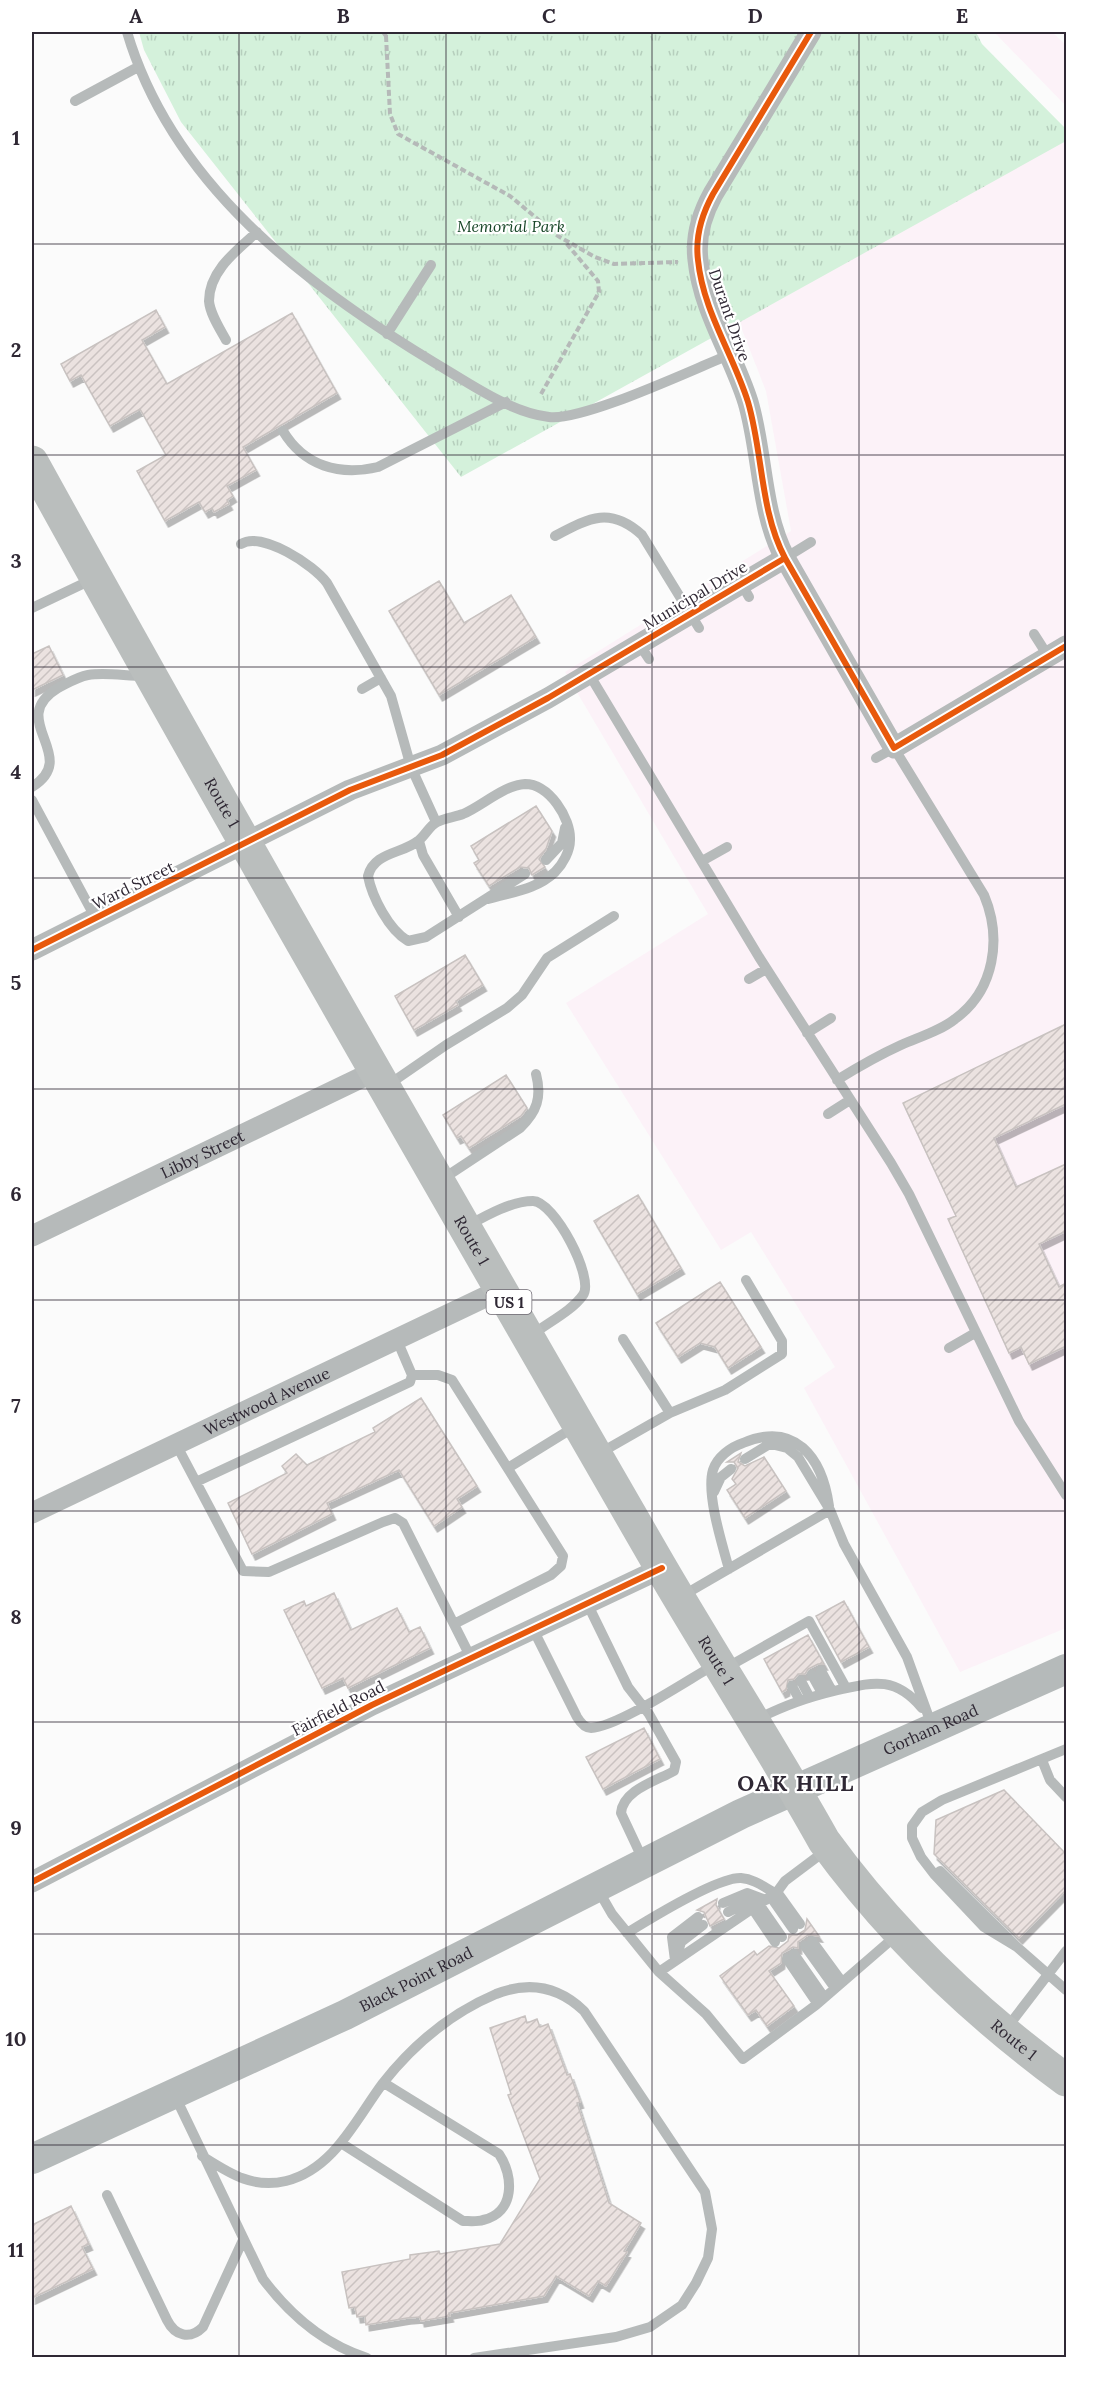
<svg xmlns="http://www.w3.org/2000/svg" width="1098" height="2389" font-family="Lora,serif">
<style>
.education{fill:#fcf2f8}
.park{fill:url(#park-tufts)}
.building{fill:url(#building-hatch);stroke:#c8c2c0;stroke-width:1.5;filter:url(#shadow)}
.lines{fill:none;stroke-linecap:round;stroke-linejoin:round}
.path{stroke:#b5b9b8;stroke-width:4;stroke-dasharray:6 3;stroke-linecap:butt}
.service{stroke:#b6baba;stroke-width:10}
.minor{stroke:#b6baba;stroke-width:21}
.secondary{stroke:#b5baba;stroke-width:30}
.primary{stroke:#babebd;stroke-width:33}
.cycleway-casing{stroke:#fff;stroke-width:10}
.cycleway{stroke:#e8590c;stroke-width:6}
.grid{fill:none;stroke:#2f2834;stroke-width:1.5;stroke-opacity:0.55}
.labels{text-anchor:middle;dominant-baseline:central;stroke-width:4.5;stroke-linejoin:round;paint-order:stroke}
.shield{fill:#fff;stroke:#6d6871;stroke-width:1.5}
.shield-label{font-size:15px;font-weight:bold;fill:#2f2834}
.park-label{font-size:16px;font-style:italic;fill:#174627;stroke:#fff}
.street-label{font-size:16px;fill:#2f2834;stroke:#fff}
.district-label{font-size:22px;font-weight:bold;letter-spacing:1.5px;fill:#2f2834;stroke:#fff}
.neatline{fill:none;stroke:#2f2834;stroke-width:2}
.grid-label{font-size:20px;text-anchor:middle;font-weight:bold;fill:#2f2834}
</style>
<defs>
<pattern id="park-tufts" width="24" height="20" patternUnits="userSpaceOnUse" patternTransform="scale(1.5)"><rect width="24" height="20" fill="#d4f1db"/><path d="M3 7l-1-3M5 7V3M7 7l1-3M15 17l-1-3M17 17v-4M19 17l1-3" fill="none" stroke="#b6cfbd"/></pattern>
<pattern id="building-hatch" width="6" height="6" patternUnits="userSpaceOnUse" patternTransform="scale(1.5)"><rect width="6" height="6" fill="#ebe2e0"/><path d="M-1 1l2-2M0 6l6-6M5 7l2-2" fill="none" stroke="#cac2c1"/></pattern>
<filter id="shadow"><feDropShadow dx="3.5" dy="6" stdDeviation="0" flood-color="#0004"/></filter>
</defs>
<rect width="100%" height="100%" fill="#fbfbfb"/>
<!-- education -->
<path class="education" d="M 994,32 L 1052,32 L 1066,45 L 1066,106 Z
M 1066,140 L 1066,1628 L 960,1672 L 804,1388 L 835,1367 L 751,1232 L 721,1250 L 566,1003 L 708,914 L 565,672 L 791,531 L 766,391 L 739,322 Z"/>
<!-- park -->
<path class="park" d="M 139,32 L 976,32 L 982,44 L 1066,129 L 1066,141 L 461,477 L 181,122 L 144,50 Z"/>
<!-- building -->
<path class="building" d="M 156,310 L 165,327 L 142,340 L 167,384 L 292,313 L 337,393 L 243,447 L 256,470 L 227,486 L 233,496 L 227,500 L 229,504 L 214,512 L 212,508 L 205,512 L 199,502 L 165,521 L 137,471 L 166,455 L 140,409 L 110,426 L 81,375 L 70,381 L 61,364 Z
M 439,581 L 464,623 L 511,595 L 536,637 L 439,695 L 389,611 Z
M 49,646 L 63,675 L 32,690 L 32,654 Z
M 536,806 L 552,831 L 546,849 L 539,859 L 545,867 L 532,875 L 529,868 L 520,867 L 489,886 L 474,863 L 479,860 L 471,846 Z
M 465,955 L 483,985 L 456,1001 L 458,1005 L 414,1030 L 395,996 Z
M 1066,1024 L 1066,1104 L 994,1138 L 1016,1187 L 1066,1164 L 1066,1231 L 1039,1244 L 1059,1287 L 1066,1283 L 1066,1346 L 1029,1364 L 1021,1347 L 1009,1353 L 948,1219 L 956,1216 L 903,1103 Z
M 506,1075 L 527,1108 L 521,1116 L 469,1148 L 461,1136 L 457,1138 L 443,1115 Z
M 638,1195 L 681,1268 L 637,1294 L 594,1221 Z
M 720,1282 L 761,1347 L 728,1368 L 715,1347 L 700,1343 L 678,1357 L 656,1323 Z
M 421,1398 L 477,1486 L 457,1499 L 462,1507 L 434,1526 L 399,1470 L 327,1503 L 332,1514 L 252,1554 L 228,1503 L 287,1473 L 282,1466 L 296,1454 L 307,1465 L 375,1432 L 373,1428 Z
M 741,1453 L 738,1462 L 745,1466 L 764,1457 L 786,1491 L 745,1518 L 727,1490 L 736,1484 L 732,1479 L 738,1468 L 734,1462 L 727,1462 Z
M 334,1593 L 351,1630 L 397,1608 L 409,1632 L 420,1627 L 430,1648 L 348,1688 L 343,1678 L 322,1688 L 284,1610 L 304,1601 L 306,1606 Z
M 844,1601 L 869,1647 L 841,1662 L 816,1616 Z
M 808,1635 L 824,1664 L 818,1664 L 808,1669 L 805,1674 L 798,1674 L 794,1679 L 788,1680 L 786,1690 L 782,1692 L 764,1659 Z
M 644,1728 L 660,1759 L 603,1789 L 586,1757 Z
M 1004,1790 L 1066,1854 L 1066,1890 L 1019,1938 L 934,1854 L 936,1820 Z
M 717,1899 L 716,1905 L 724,1919 L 710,1926 L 704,1912 L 697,1910 Z
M 807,1919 L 819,1936 L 808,1935 L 798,1942 L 798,1948 L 793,1947 L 782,1953 L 781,1963 L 769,1971 L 794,2006 L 767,2026 L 756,2010 L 748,2015 L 720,1976 L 754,1951 L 757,1955 L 769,1946 L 779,1948 L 788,1941 L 789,1935 L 797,1935 L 805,1930 Z
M 525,2016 L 527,2023 L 537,2019 L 540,2027 L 548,2024 L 567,2075 L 570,2074 L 580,2102 L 577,2103 L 609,2203 L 641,2223 L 624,2251 L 627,2252 L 606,2286 L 598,2281 L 589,2296 L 556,2276 L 544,2296 L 449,2313 L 450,2316 L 421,2321 L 420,2317 L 407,2318 L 366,2325 L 365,2316 L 357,2317 L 355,2307 L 349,2308 L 342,2272 L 410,2259 L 410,2255 L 439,2251 L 440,2254 L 500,2244 L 540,2179 L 508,2095 L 511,2094 L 490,2028 Z
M 71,2206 L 89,2244 L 82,2247 L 93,2269 L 32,2298 L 32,2225 Z"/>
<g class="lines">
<!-- path -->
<path class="path" d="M 383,32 L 386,36 L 386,32
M 386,36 L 390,114 L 398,134 L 510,196 L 558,236 L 595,257 L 614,264 L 678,262
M 541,394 L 599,292 L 598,281 L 566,243"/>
<!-- service -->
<path class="service" d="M 127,32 C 172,184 304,284 435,363 C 469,383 509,412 549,417 C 584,421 691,370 729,355
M 75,101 L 138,67
M 387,334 L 431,265
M 226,340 C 220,329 210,314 209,301 C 209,271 237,250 257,232
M 283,431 C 304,466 339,476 378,467 L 506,402
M 555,536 C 589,518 610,506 642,535 L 699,628
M 241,544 C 262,531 314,565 327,583 L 391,696 L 411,767 L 436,822
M 785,558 L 811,542
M 741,583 L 749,597
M 32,608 L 93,579
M 1034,634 L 1048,656
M 639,644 L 649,659
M 589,674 L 759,957 L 891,1163 L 909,1194 L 1019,1421 L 1066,1495
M 362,689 L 381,678
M 32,787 C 82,756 5,720 58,688 C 68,683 77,677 88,675 C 105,672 126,676 144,676
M 32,800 L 96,919
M 419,841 L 423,855 L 459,917
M 546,860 L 562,843 L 565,828
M 702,861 L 727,847
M 488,899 C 511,892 536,890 555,872 C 563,864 570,851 570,840 C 571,818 549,784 525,784 C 504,785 482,806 463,814 C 455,817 445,818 437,822 C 429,826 425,836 418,841 C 402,854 374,852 368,876 C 372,897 389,930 408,941 L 426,937 L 525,874
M 749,979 L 766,969
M 807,1033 L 831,1018
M 837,1080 C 858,1067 879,1055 901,1045 C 919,1037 940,1031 955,1019 C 995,990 1002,938 984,895 L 894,748 L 876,758
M 388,1085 L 446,1045 L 507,1008 L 522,995 L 547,958 L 614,916
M 828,1114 L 850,1100
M 441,1180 L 520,1128 C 537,1112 542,1097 536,1074
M 469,1225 C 487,1215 512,1201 533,1201 C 554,1201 595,1278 583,1295 C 572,1311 547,1323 532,1335
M 623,1339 L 670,1413 L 725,1390 L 782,1354 L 782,1341 L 746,1280
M 949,1348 L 975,1333
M 412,1375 L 438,1375 L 452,1380 L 563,1556 L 561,1566 L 551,1575 L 454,1624
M 177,1446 L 243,1571 L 269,1572 L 383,1522 L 395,1518 L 403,1523 L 471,1658
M 600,1453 L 670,1413
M 745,1459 L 768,1445 L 775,1445 L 787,1448 L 798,1457 L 830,1510 L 844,1544 L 907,1657 L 932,1726
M 508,1468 L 576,1426
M 196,1482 L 410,1382 L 412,1375 L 397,1340
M 714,1492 L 721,1477 L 731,1469
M 729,1569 C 722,1544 706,1493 713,1470 C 717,1457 731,1447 743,1443 C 795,1421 822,1457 829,1506
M 682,1596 L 830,1510
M 587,1603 L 628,1687 L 649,1714 L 676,1762 L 674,1771 C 656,1781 623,1790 621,1813 L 644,1862
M 533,1629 L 577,1717 C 580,1722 584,1728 591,1728 C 618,1727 689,1679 716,1664
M 724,1669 L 809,1621 L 846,1688
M 821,1671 L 832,1691
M 812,1675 L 822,1693
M 801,1681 L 809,1696
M 792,1686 L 799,1699
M 755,1720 C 786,1705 805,1698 838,1690 C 874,1682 895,1676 922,1708
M 1042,1760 L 1050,1780 L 1066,1797
M 940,1871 L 1017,1947 L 1066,1990
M 597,1888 L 612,1914 L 659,1972 L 706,2014 L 743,2059 L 816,2005 L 898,1934
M 777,1892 L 800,1924
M 770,1896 L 793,1929
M 723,1903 L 747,1893 L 766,1900
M 759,1904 L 782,1937
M 752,1908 L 775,1942
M 728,1912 L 750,1901 L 761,1900
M 627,1933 C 648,1920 718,1877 741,1878 C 754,1879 764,1887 775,1893
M 812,1941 L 842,1982
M 805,1946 L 835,1988
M 1017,1947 L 984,1927 L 934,1874 L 921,1857 L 912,1838 L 912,1826 L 922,1812 L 942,1800 L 1066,1749
M 794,1954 L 824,1997
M 676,1959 L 681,1942 L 703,1925
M 787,1959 L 817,2003
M 675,1960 L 672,1937 L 698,1917
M 659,1972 L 777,1892 L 785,1881 L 825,1851
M 1006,2029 L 1066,1951
M 175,2096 L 263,2279 C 290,2315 324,2344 367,2358
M 341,2143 L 463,2221 C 469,2221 477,2222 483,2220 C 515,2213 514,2176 499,2154 L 384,2083
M 202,2156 C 229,2173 252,2189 286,2181 C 334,2169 356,2119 383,2083 C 413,2045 451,2013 496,1994 C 529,1981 558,1986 584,2011 L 705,2192 L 712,2229 L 708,2258 L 696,2283 L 682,2305 L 650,2327 L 616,2337 L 474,2358
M 107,2195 L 167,2320 C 175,2336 190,2340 203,2327 L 243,2240"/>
<!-- minor -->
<g class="minor">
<path d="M 785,558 C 760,511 763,453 748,402 C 733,354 703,311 698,260 C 695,236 702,214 713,194 L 811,32"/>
<path d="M 32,950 L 350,790 L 442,755 L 548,698 L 785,558 L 894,748 L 1066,646"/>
<path id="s1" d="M 32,1236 L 373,1072"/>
<path id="s2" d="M 32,1513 L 502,1289"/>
<path d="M 32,1882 L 372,1705 L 662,1568"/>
</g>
<!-- secondary -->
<path class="secondary" id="s3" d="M 32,2159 L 345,2015 L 741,1814 L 1066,1669"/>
<!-- primary -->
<path class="primary" id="s4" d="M 32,462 C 235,830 446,1195 656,1559 C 711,1654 771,1746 824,1841 C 891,1933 975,2013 1066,2080"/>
<defs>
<path id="cycleway" d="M 785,558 C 760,511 763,453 748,402 C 733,354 703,311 698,260 C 695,236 702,214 713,194 L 811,32
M 32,950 L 350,790 L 442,755 L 548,698 L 785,558 L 894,748 L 1066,646
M 32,1882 L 372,1705 L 662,1568"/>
</defs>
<!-- cycleway casing -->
<use href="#cycleway" class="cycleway-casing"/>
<!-- cycleway -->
<use href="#cycleway" class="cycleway"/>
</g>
<!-- grid -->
<path class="grid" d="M 239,32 L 239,2358M 446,32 L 446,2358M 652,32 L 652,2358M 859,32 L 859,2358M 32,244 L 1066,244M 32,455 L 1066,455M 32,667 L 1066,667M 32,878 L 1066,878M 32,1089 L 1066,1089M 32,1300 L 1066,1300M 32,1511 L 1066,1511M 32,1722 L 1066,1722M 32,1934 L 1066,1934M 32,2145 L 1066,2145"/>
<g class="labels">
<!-- shield labels -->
<rect class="shield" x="486.5" y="1290" width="45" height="24" rx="4.5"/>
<g class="shield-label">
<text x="509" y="1302">US 1</text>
</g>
<!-- park labels -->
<g class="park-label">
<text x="511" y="226">Memorial Park</text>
</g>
<!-- street labels -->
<g class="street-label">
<text transform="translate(730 315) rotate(71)">Durant Drive</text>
<text transform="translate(695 595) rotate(-31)">Municipal Drive</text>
<text stroke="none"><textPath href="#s4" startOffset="390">Route 1</textPath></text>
<text transform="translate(133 885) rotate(-26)">Ward Street</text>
<text stroke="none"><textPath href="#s1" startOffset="189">Libby Street</textPath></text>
<text stroke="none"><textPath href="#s4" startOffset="894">Route 1</textPath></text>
<text stroke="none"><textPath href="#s2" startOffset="260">Westwood Avenue</textPath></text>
<text stroke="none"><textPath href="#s4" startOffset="1380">Route 1</textPath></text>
<text transform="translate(338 1708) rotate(-27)">Fairfield Road</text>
<text stroke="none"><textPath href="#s3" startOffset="996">Gorham Road</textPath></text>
<text stroke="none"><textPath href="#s3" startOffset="424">Black Point Road</textPath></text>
<text stroke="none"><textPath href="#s4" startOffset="1866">Route 1</textPath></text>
</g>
<!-- district labels -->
<g class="district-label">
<text x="796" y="1783">OAK HILL</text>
</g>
</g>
<!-- border -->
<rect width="1098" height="2389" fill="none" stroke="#ffffff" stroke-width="66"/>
<rect x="33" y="33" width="1032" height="2323" class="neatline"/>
<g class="grid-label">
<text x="136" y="23">A</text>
<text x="343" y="23">B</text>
<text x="549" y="23">C</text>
<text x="755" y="23">D</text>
<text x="962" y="23">E</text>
<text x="16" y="145">1</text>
<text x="16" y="357">2</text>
<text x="16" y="568">3</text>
<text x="16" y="779">4</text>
<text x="16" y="990">5</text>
<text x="16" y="1201">6</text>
<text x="16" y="1413">7</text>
<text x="16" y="1624">8</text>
<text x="16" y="1835">9</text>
<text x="16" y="2046">10</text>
<text x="16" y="2257">11</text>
</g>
</svg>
